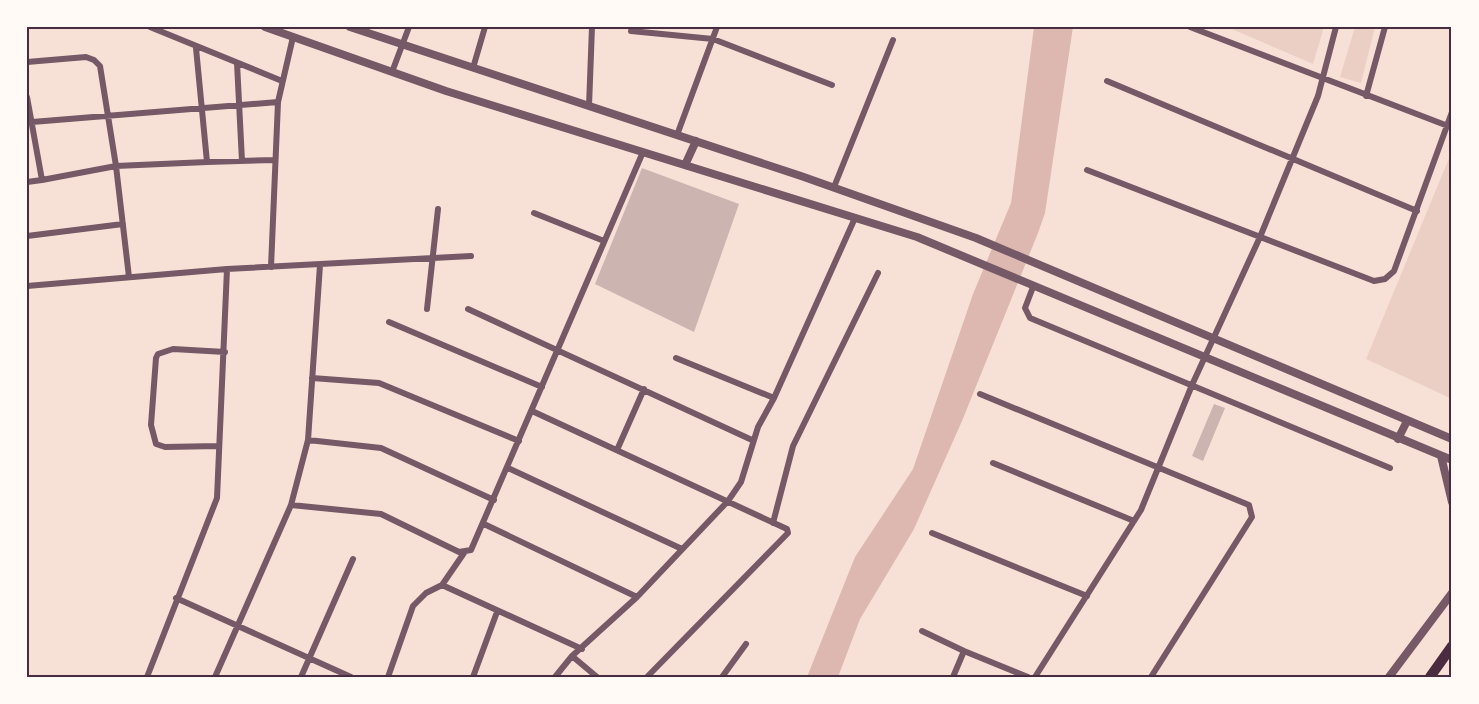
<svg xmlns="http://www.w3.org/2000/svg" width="1479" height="704" font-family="Rubik,sans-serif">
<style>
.green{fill:#ebcfc5}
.water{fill:#dcb8b0}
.building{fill:#ccb4b1}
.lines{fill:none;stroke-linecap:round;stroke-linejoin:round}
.minor{stroke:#755966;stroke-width:6}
.tertiary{stroke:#755966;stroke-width:8}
.motorway{stroke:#4a2c40;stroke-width:10}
.neatline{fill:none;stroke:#4a2c40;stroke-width:2}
</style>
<rect width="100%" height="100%" fill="#f7e1d7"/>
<!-- green -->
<path class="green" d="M 1227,27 L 1324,27 L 1313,64 Z
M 1355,27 L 1375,27 L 1361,83 L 1340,77 Z
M 1452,151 L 1452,399 L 1366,359 Z"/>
<!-- water -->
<path class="water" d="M 1034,27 L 1073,27 L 1045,213 L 1038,233 L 962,421 L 914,529 L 860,619 L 838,677 L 807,677 L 855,557 L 913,469 L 973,294 L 1011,203 Z"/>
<!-- building -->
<path class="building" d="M 642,168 L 739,204 L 694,332 L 595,284 Z
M 1214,404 L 1225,408 L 1203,461 L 1192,456 Z"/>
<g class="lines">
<!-- minor -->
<path class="minor" d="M 150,27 L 282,81
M 1190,27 L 1448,126
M 631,31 L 713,39 L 832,85
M 196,48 L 207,162 L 275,160
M 27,62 L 86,57 L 94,60 L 100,66 L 116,166 L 129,277
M 237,63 L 242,161
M 473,68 L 485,27
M 392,72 L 409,27
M 1107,81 L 1417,211
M 1366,96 L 1385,27
M 27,97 L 42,180 L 27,182
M 589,106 L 592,27
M 32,122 L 278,102
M 677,135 L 717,27
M 1087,170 L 1374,281 L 1385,279 L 1394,271 L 1452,112
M 42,180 L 116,166 L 207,162
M 834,187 L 893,40
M 534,213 L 604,241
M 27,236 L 123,224
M 271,267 L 278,102 L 293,37
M 27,286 L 227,269 L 471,256
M 1033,287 L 1025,308 L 1030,318 L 1390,468
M 427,309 L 438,209
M 468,309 L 752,440
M 389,322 L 542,387
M 676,358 L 774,398
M 312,378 L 379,383 L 519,441
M 980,394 L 1249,505 L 1252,517 L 1151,677
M 532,411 L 787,529 L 788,533 L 647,677
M 308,440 L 381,448 L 494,500
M 218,446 L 165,447 L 156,444 L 151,425 L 156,358 L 158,354 L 173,349 L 225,352
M 617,450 L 644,389
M 993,463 L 1134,521
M 508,468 L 682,549
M 291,505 L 381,514 L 459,552 L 471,550 L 643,152
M 773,523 L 793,446 L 878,273
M 484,524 L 637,597
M 932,533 L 1087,596
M 442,585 L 582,649
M 176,598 L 351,677
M 922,631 L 964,651 L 1028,677
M 572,656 L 597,677
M 147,677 L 217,498 L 227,269
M 215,677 L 291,505 L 308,440 L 320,265
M 301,677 L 353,559
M 388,677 L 413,606 L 426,593 L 442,585 L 464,553
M 473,677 L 497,612
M 555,677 L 572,656 L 637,597 L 728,501 L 741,482 L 758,427 L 774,398 L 855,218
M 722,677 L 746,644
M 953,677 L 964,651
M 1035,677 L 1141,510 L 1192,385 L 1260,237 L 1318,96 L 1336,27"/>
<!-- tertiary -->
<path class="tertiary" d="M 265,27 L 446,91 L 917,237 L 1452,460
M 350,27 L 801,176 L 976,238 L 1452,439
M 685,165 L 696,141
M 1398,439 L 1407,421
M 1441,456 L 1452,502
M 1389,677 L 1452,593"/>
<!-- motorway -->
<path class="motorway" d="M 1430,677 L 1452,646"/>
</g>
<!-- border -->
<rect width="1479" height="704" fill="none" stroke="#fffaf5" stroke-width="57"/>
<rect x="28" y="28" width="1422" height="648" class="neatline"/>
</svg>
